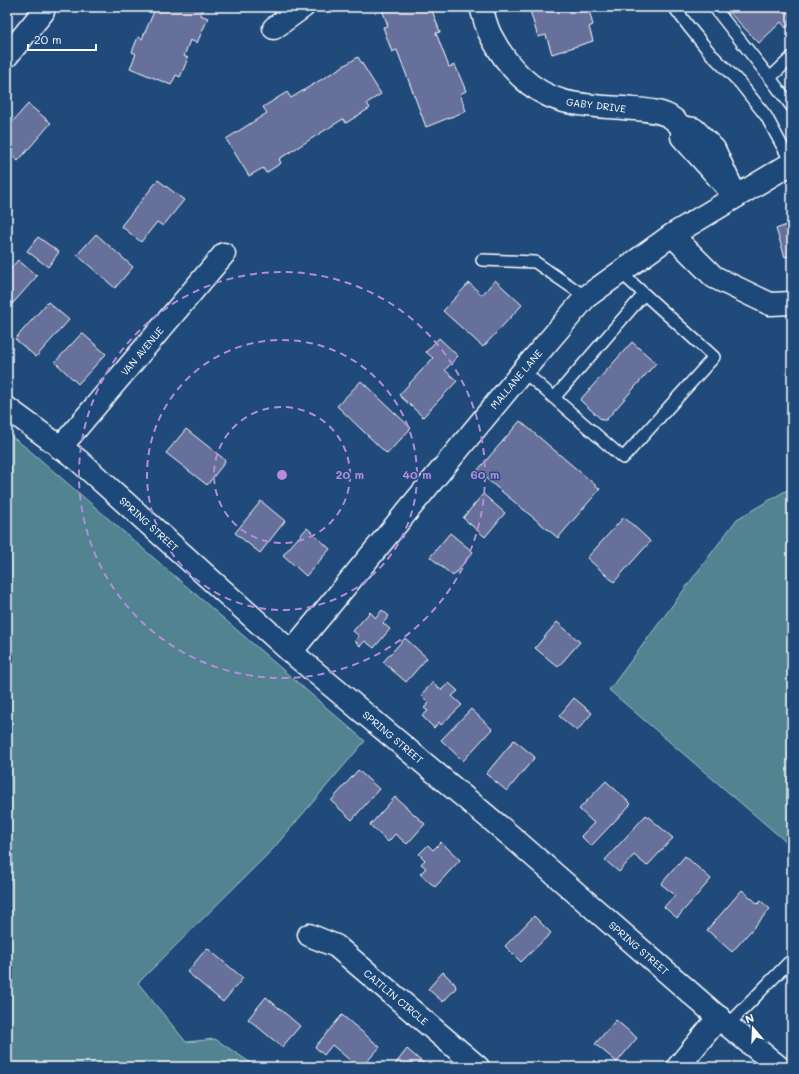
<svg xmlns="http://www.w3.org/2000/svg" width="799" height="1074" font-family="Mali,sans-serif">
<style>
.green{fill:#518490;stroke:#a8c2c8}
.building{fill:#66709a;stroke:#fff}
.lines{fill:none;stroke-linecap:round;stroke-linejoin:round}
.service-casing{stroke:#fff;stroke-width:14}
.minor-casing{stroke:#fff;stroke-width:25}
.secondary-casing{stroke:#fff;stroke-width:25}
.service{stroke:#1f4a7a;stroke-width:11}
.minor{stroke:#1f4a7a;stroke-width:22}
.secondary{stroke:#1f4a7a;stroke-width:22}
.ring{fill:none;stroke:#b68bdc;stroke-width:2;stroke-dasharray:7 5}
.labels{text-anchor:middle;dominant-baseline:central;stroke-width:3;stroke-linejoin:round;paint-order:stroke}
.street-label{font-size:10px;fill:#fff;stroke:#1f4a7a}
.centre{fill:#b68bdc;stroke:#1f4a7a;stroke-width:2}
.ring-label{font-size:12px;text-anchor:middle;font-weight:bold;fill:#b68bdc;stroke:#1f4a7a;stroke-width:3;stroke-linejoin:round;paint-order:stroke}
</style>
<rect width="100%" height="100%" fill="#1f4a7a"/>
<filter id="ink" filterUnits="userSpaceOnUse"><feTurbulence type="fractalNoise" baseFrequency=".025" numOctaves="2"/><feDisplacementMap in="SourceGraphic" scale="8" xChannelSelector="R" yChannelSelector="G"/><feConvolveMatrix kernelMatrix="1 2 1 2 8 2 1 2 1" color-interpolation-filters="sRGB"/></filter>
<g filter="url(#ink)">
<!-- green -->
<path class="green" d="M 7,433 L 28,449 L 365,741 L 272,850 L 138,983 L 186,1042 L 215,1039 L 257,1067 L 7,1067 Z
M 792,487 L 792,847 L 609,690 L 737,519 Z"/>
<!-- building -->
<path class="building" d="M 156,7 L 204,7 L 200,15 L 208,18 L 197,43 L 190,40 L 184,56 L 188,58 L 181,75 L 180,77 L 176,75 L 171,85 L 130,68 L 136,54 L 132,52 L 138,37 L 142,39 Z
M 388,7 L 426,7 L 428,12 L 432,10 L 440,32 L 436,33 L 449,67 L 455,65 L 466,91 L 460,94 L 466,111 L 426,127 L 397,50 L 392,52 L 383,27 L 388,26 L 382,9 Z
M 538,7 L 588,7 L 593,25 L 589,27 L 593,41 L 552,54 L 546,35 L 538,37 L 530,11 L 539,9 Z
M 724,7 L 792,7 L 792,22 L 786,28 L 781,22 L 759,43 Z
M 358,57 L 381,94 L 367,103 L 370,108 L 346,123 L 343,119 L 279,159 L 281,163 L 266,173 L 263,168 L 249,176 L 226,139 L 267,113 L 263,107 L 287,92 L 291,98 Z
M 28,104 L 51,123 L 18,161 L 7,151 L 7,128 Z
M 158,180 L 184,200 L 163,226 L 157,222 L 141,242 L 121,226 Z
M 792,223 L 792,255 L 785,257 L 776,229 Z
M 96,234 L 133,267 L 115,288 L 77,255 Z
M 38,237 L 59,252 L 48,267 L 27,251 Z
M 18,260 L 37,276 L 7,310 L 7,265 L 11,268 Z
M 495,280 L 522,305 L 483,347 L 443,311 L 469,283 L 482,295 Z
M 48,302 L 69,320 L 36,357 L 15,339 Z
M 82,333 L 106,354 L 78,384 L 55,362 Z
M 439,338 L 458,356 L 445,370 L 457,381 L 423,417 L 399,395 L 433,358 L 426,352 Z
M 632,342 L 656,363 L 606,420 L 602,420 L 580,400 Z
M 361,381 L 411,428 L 387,454 L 337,406 Z
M 520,421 L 600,489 L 558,538 L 477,471 Z
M 186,429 L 224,459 L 225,462 L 207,485 L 166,453 Z
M 483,494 L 505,513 L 485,537 L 463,518 Z
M 261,501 L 285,521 L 260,553 L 235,533 Z
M 624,517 L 648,539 L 650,542 L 614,582 L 587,558 Z
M 307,528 L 330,549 L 306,576 L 283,555 Z
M 450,533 L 473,552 L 453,576 L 430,557 Z
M 382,610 L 389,616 L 383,623 L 390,629 L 374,648 L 365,641 L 360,646 L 355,641 L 359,636 L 353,631 L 370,612 L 376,618 Z
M 557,622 L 580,642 L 558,667 L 535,648 Z
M 405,638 L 427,658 L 406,682 L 383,662 Z
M 433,682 L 441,690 L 449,683 L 458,691 L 452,696 L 462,705 L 441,725 L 439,722 L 434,728 L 422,716 L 428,711 L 424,708 L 429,703 L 421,695 Z
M 574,698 L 592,713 L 577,731 L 559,716 Z
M 471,709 L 492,729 L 463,761 L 441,740 Z
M 514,740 L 535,757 L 507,791 L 486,774 Z
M 358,770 L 379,789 L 352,820 L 331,801 Z
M 606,781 L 631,804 L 591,846 L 581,836 L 594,823 L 579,809 Z
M 395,797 L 425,824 L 407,844 L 395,834 L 388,842 L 370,825 Z
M 646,815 L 673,838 L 647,866 L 634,855 L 619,872 L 605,860 Z
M 441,842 L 460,860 L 435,887 L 420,874 L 426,868 L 421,864 L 425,860 L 419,854 L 428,845 L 433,850 Z
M 685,856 L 711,879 L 677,918 L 664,907 L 675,895 L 661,884 Z
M 742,890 L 758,904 L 761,901 L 770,909 L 732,952 L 707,930 Z
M 534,916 L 551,933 L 521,962 L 505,946 Z
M 207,948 L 243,978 L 223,1002 L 187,972 Z
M 443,972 L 455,984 L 456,988 L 443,1002 L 428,989 Z
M 266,997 L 300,1026 L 282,1047 L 248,1019 Z
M 342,1015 L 380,1047 L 362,1067 L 358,1067 L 332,1045 L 324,1055 L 315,1047 Z
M 616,1020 L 637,1038 L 617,1062 L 595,1044 Z
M 407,1049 L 428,1067 L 393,1067 Z
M 594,1060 L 602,1067 L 589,1067 Z"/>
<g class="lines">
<defs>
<path id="service" d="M 674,7 L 689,27 L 711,54 L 740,83 L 766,116 L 792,164
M 714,7 L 770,78 L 792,107
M 770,78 L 792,57
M 482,260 L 535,262 L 586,297
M 523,371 L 623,458 L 714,357 L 620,272
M 554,398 L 644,294
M 728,1025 L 788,963 L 792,961"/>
<path id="minor" d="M 481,7 C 484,16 486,27 491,36 C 506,65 530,92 563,101 C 583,106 603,107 623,108 C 638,110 661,109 673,119 C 676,121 679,125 682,127
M 274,28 L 303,7
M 7,56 L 43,12
M 682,127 L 694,129 L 714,149 L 736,197 L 682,137 Z
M 672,235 L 714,277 L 770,304 L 792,303
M 60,448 L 224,254
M 291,652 L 523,371 L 586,297 L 672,235 L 792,163
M 309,935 L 336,946 L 478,1067
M 678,1067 L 719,1017"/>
<path id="secondary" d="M 7,408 L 78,460 L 291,652 L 512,837 L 726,1024 L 779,1067"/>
</defs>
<!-- service casing -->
<use href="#service" class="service-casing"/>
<!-- minor casing -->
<use href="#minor" class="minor-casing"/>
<!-- secondary casing -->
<use href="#secondary" class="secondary-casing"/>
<!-- service -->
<use href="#service" class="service"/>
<!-- minor -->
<use href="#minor" class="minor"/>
<!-- secondary -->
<use href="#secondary" class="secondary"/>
</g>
</g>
<!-- distance rings -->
<g class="ring">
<circle cx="282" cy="475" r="68"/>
<circle cx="282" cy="475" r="135"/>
<circle cx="282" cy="475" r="203"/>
</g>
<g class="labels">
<!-- street labels -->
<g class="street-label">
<text transform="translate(596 105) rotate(7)">GABY DRIVE</text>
<text transform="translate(142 351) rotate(-50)">VAN AVENUE</text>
<text transform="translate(516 379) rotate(-50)">MALLANE LANE</text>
<text transform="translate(149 524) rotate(42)">SPRING STREET</text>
<text transform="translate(393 737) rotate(40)">SPRING STREET</text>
<text transform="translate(639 948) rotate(41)">SPRING STREET</text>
<text transform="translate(396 997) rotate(40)">CAITLIN CIRCLE</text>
</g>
</g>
<circle cx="282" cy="475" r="6" class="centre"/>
<g class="ring-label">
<text x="350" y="479">20 m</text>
<text x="417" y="479">40 m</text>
<text x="485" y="479">60 m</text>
</g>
<!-- margin -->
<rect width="799" height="1074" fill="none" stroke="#1f4a7a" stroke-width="24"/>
<rect x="12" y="12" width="775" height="1050" fill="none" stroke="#fff" stroke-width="1.5" filter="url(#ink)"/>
<!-- north arrow -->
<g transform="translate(753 1028) rotate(341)" stroke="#1f4a7a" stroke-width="3" paint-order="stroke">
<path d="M0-3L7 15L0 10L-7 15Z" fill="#ffffff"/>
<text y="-6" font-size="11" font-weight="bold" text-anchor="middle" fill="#ffffff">N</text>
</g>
<!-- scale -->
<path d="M28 44v6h68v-6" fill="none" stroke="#ffffff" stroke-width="2"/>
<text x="34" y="44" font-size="12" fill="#ffffff" stroke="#1f4a7a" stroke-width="3" paint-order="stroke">20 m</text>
</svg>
